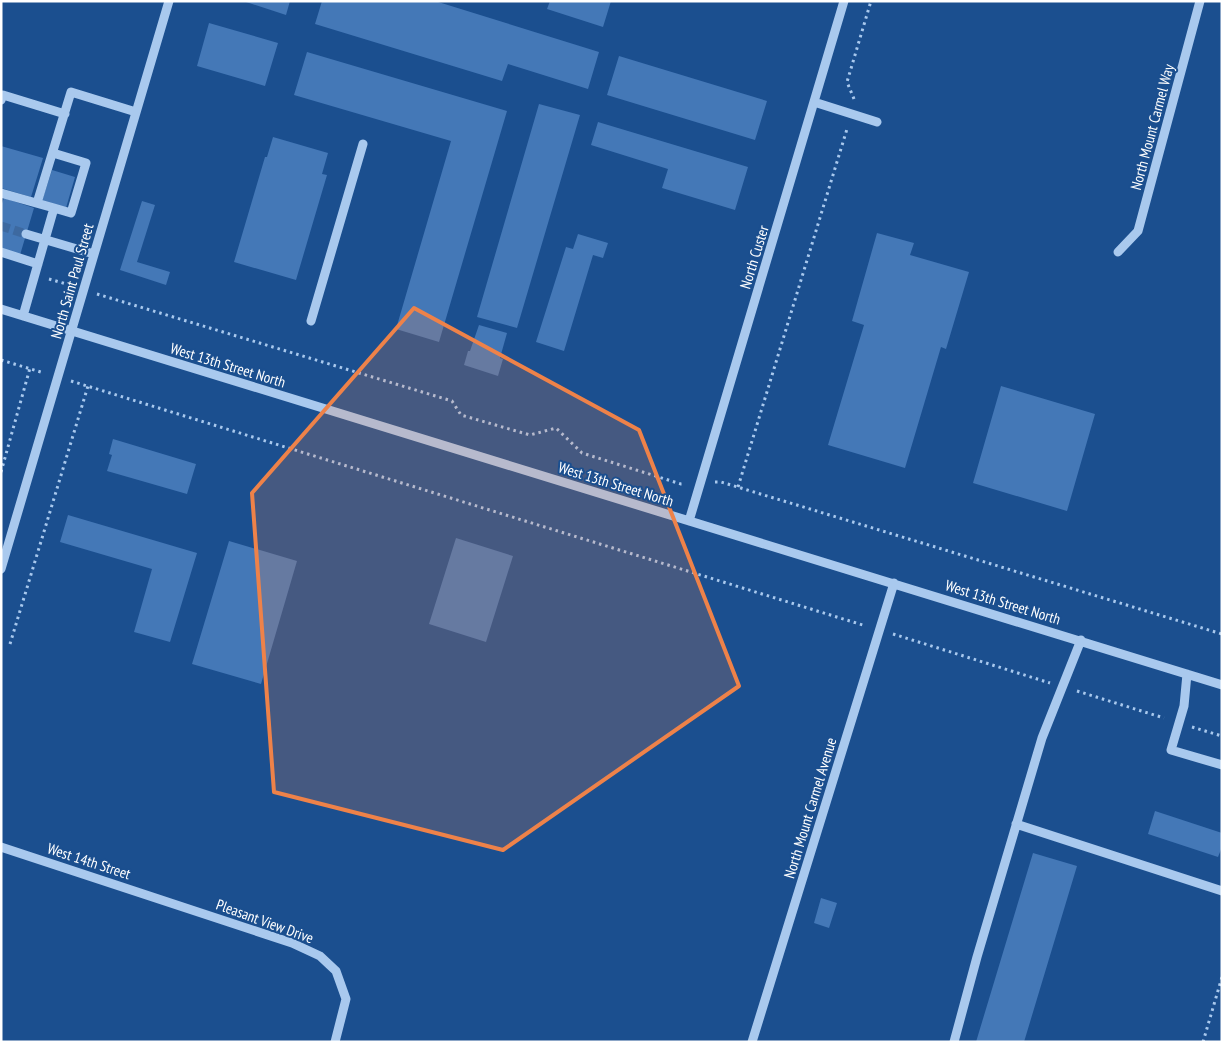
<svg xmlns="http://www.w3.org/2000/svg" width="1223" height="1043" font-family="'PT Sans Narrow',sans-serif">
<style>
.building{fill:#4478b7}
.lines{fill:none;stroke-linecap:round;stroke-linejoin:round}
.minor-tunnel{stroke:#3d69a0;stroke-width:9;stroke-dasharray:9 4.5;stroke-linecap:butt}
.path{stroke:#a9c9ee;stroke-width:3;stroke-dasharray:2.5 4;stroke-linecap:butt}
.minor{stroke:#a9c9ee;stroke-width:9}
.marked{fill:#ee8249;fill-opacity:0.2;stroke:#ee8249;stroke-width:4;stroke-linejoin:round}
.labels{text-anchor:middle;dominant-baseline:central;stroke-width:4;stroke-linejoin:round;paint-order:stroke}
.street-label{font-size:15px;fill:#fff;stroke:#1b4f8f}
</style>
<rect width="100%" height="100%" fill="#1b4f8f"/>
<!-- building -->
<path class="building" d="M 243,1 L 290,1 L 286,15 Z
M 322,1 L 435,1 L 599,52 L 588,89 L 508,64 L 502,81 L 315,24 Z
M 550,1 L 611,1 L 603,27 L 547,9 Z
M 209,23 L 278,43 L 265,86 L 197,66 Z
M 307,52 L 507,111 L 439,342 L 396,329 L 451,141 L 294,95 Z
M 619,56 L 767,101 L 755,140 L 607,95 Z
M 539,104 L 580,115 L 517,328 L 477,317 Z
M 598,122 L 748,167 L 735,210 L 662,188 L 668,169 L 591,145 Z
M 273,137 L 328,153 L 322,174 L 327,175 L 296,280 L 234,262 L 265,157 L 267,157 Z
M 1,146 L 43,158 L 31,197 L 1,188 Z
M 52,170 L 75,177 L 66,208 L 42,201 Z
M 4,198 L 34,208 L 20,255 L 1,249 L 1,206 Z
M 142,201 L 155,205 L 137,262 L 170,272 L 166,285 L 120,270 Z
M 877,233 L 914,243 L 910,255 L 969,272 L 946,349 L 941,347 L 905,468 L 828,445 L 864,325 L 852,321 Z
M 578,234 L 608,243 L 603,258 L 593,255 L 564,351 L 536,342 L 566,247 L 573,249 Z
M 479,325 L 507,333 L 500,358 L 503,359 L 498,376 L 464,365 L 468,351 L 470,351 Z
M 1001,386 L 1095,414 L 1067,511 L 973,483 Z
M 113,439 L 196,464 L 187,494 L 107,471 L 112,455 L 109,454 Z
M 68,515 L 197,553 L 170,642 L 134,632 L 152,569 L 60,542 Z
M 456,538 L 513,556 L 486,642 L 429,624 Z
M 229,541 L 297,561 L 261,684 L 192,664 Z
M 1155,811 L 1222,833 L 1222,847 L 1218,857 L 1148,834 Z
M 1033,853 L 1077,866 L 1024,1042 L 976,1042 Z
M 821,898 L 837,903 L 829,928 L 814,923 Z"/>
<g class="lines">
<!-- minor-tunnel -->
<path class="minor-tunnel" d="M 1,226 L 26,234"/>
<!-- path -->
<path class="path" d="M 854,99 L 847,82 L 871,1
M 49,279 L 70,285
M 97,294 L 452,401 L 461,415 L 530,435 L 556,428 L 582,453 L 681,484 L 684,484
M 1,360 L 44,373
M 71,381 L 866,626
M 1,472 L 30,368
M 715,482 L 721,482 L 1222,634
M 738,487 L 847,129
M 893,634 L 1050,683
M 10,644 L 88,386
M 1077,691 L 1164,718
M 1192,727 L 1222,736
M 1203,1042 L 1222,977"/>
<!-- minor -->
<path class="minor" d="M 1,100 L 3,95 L 65,114
M 814,102 L 877,122
M 53,153 L 86,163 L 71,213 L 54,208
M 1,193 L 54,208 L 23,316
M 37,203 L 71,92 L 136,112
M 26,234 L 94,254
M 1,252 L 38,264
M 1118,252 L 1138,231 L 1200,1
M 1,309 L 1222,685
M 311,321 L 363,144
M 689,521 L 844,1
M 1,569 L 169,1
M 1187,674 L 1184,706 L 1171,750 L 1222,765
M 1016,824 L 1222,891
M 1,847 L 292,943 L 320,956 L 336,971 L 346,999 L 335,1042
M 752,1042 L 894,583
M 954,1042 L 977,957 L 1042,738 L 1081,640"/>
</g>
<!-- marked area -->
<path class="marked" d="M 414,308 L 639,430 L 739,686 L 503,850 L 274,792 L 252,493 Z"/>
<g class="labels">
<!-- street labels -->
<g class="street-label">
<text transform="translate(1152 127) rotate(-75)">North Mount Carmel Way</text>
<text transform="translate(754 257) rotate(-73)">North Custer</text>
<text transform="translate(72 281) rotate(-74)">North Saint Paul Street</text>
<text transform="translate(228 365) rotate(17)">West 13th Street North</text>
<text transform="translate(616 484) rotate(17)">West 13th Street North</text>
<text transform="translate(1003 602) rotate(17)">West 13th Street North</text>
<text transform="translate(810 808) rotate(-73)">North Mount Carmel Avenue</text>
<text transform="translate(89 861) rotate(18)">West 14th Street</text>
<text transform="translate(265 921) rotate(20)">Pleasant View Drive</text>
</g>
</g>
<!-- border -->
<rect width="1223" height="1043" fill="none" stroke="#ffffff" stroke-width="5"/>
</svg>
